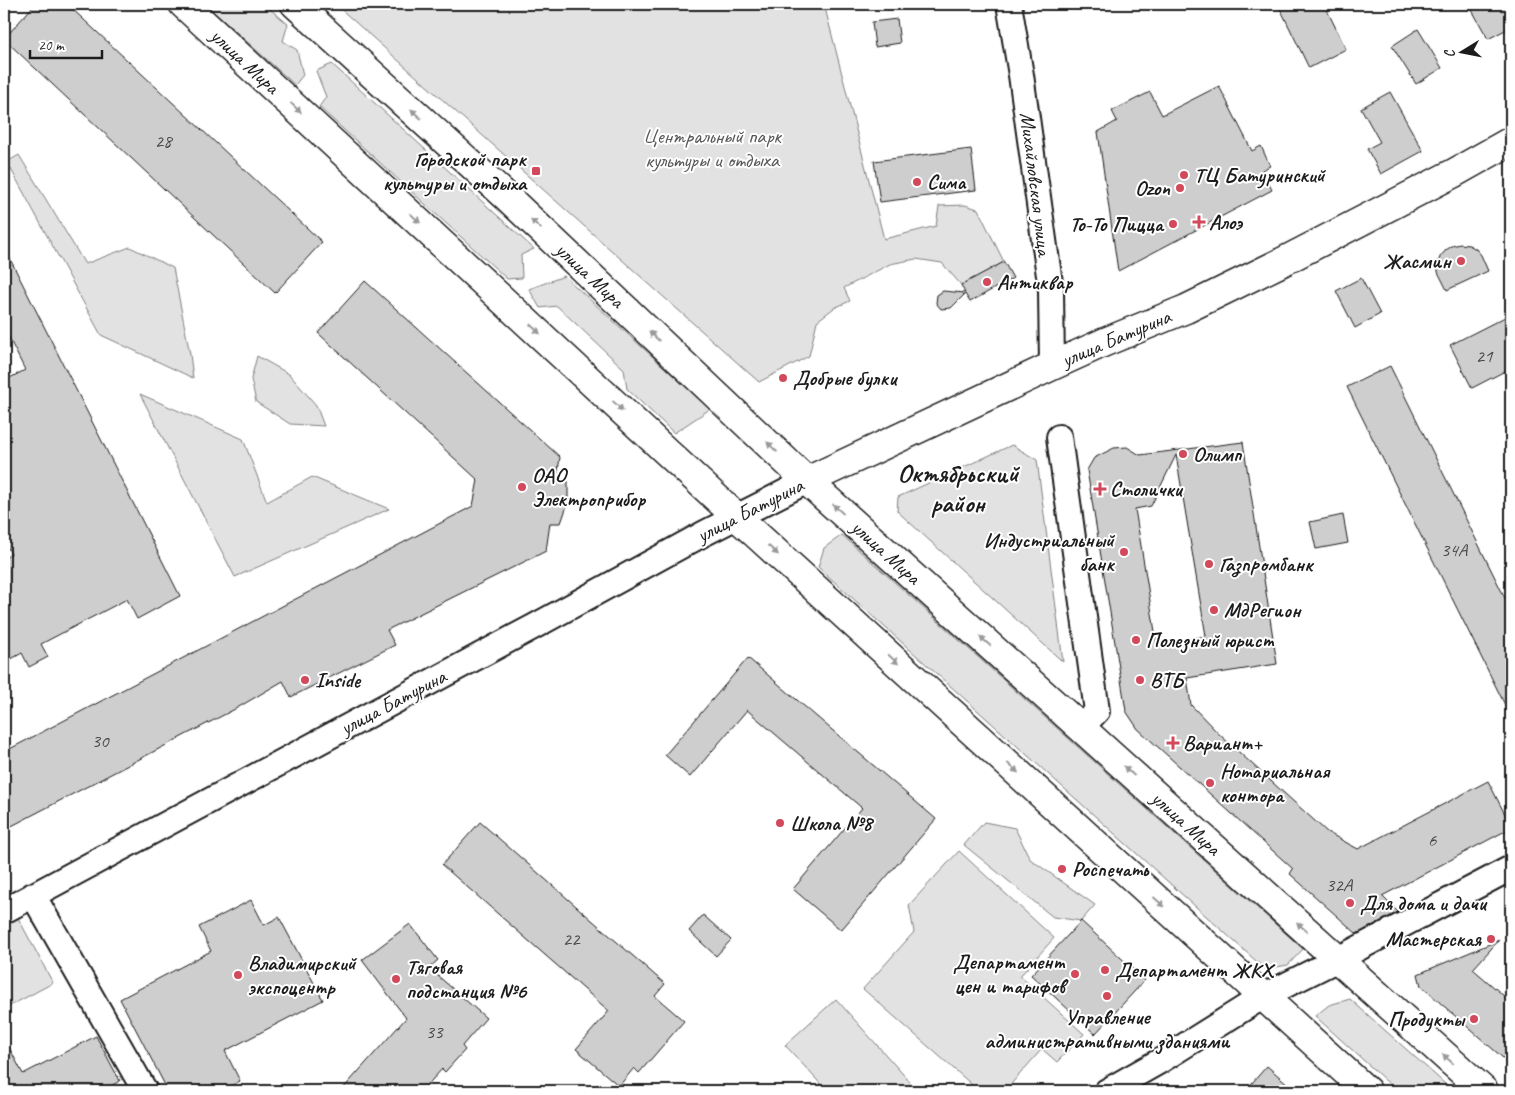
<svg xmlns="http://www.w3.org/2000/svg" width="1515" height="1095" font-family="Caveat,sans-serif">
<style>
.green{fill:#e2e2e2;stroke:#7f7f7f}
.building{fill:#cecece;stroke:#1c1c1c;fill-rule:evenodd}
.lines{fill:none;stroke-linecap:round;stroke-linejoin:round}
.minor-casing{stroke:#1c1c1c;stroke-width:28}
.major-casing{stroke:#1c1c1c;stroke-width:31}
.minor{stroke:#fff;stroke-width:24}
.major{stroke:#fff;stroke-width:28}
.oneway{fill:#999}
.poi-dot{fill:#d1495b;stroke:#fff;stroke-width:2}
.labels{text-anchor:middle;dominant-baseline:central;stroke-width:4;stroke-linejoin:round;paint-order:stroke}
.number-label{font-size:19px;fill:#484848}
.street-label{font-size:21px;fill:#1c1c1c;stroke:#fff}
.park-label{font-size:21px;fill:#575757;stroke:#fff}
.poi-label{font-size:21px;font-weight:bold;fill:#1c1c1c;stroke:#fff;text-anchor:start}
.district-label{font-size:26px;font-weight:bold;fill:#1c1c1c;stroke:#fff}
</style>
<rect width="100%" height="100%" fill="#fff"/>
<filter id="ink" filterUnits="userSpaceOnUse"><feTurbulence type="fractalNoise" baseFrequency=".02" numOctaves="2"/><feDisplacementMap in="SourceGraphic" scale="10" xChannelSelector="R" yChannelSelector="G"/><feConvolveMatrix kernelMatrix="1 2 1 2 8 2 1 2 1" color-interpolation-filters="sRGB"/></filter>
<g filter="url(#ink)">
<!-- green -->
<path class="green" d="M 205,4 L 264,4 L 288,24 L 283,41 L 297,50 L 303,75 L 295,85 Z
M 335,4 L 824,4 L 884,239 L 936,226 L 939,206 L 965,205 L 978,209 L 1004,262 L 961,285 L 942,263 L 916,259 L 890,264 L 844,288 L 850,301 L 834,308 L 817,321 L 809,356 L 759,382 Z
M 332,64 L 534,249 L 521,255 L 522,278 L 507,279 L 319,107 L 326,97 L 316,71 Z
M 19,155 L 85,264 L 130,247 L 173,268 L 190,354 L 193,378 L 101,335 L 7,162 Z
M 564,276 L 710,409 L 674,433 L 627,389 L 624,369 L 557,306 L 540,308 L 529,289 Z
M 257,356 L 289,374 L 316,405 L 324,426 L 290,424 L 256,402 L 251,379 Z
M 140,394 L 243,439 L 267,502 L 312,477 L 389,509 L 235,577 Z
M 1012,445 L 1037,460 L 1063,662 L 897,511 L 898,497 Z
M 842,535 L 1303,949 L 1288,965 L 1265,969 L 818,567 L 824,548 Z
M 984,822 L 1015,828 L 1030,859 L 1095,905 L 1081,921 L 1053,917 L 964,845 Z
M 959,851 L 1054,938 L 1020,976 L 1084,1034 L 1057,1062 L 1042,1049 L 1005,1091 L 979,1091 L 863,989 L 914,932 L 909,905 Z
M 17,916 L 53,983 L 4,1009 L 4,923 Z
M 836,999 L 918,1091 L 827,1091 L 785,1045 Z
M 1350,999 L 1453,1091 L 1397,1091 L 1315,1016 L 1329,1005 Z"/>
<!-- building -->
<path class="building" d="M 35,4 L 67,4 L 322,242 L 275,293 L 4,39 Z
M 1278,4 L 1324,4 L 1346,49 L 1309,68 Z
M 1485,4 L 1511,4 L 1511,27 L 1488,39 L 1472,10 Z
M 897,19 L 900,43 L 875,47 L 872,22 Z
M 1418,29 L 1442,68 L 1416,84 L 1392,46 Z
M 1219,86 L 1252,151 L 1261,146 L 1270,166 L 1262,170 L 1272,190 L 1118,271 L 1098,132 L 1117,121 L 1112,111 L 1150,92 L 1162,115 Z
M 1390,92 L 1423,151 L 1381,174 L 1367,149 L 1380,142 L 1361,108 Z
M 971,149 L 976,190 L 880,202 L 874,161 Z
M 1460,244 L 1469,245 L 1476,249 L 1481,255 L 1488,271 L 1447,290 L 1438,272 L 1438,264 L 1440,257 L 1446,250 L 1452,246 Z
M 4,247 L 180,596 L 137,619 L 127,599 L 41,644 L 48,657 L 29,667 L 22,653 L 4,663 L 4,558 L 11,554 L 4,540 L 4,381 L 25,370 L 4,328 Z
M 1004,262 L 1013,278 L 970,302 L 965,294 L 951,308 L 941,309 L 936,303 L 937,295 L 943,291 L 965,293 L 961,285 Z
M 1361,278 L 1380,314 L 1355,328 L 1336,291 Z
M 365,281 L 560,457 L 557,478 L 568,481 L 568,503 L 561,523 L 550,523 L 546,551 L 387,630 L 395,645 L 291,697 L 283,681 L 237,708 L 4,830 L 4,752 L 473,506 L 478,480 L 318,333 Z
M 1511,314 L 1511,368 L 1472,388 L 1450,345 Z
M 1390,366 L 1511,610 L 1511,717 L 1347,387 Z
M 1243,442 L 1277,664 L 1187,678 L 1191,705 L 1219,734 L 1327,832 L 1358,849 L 1488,781 L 1511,826 L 1511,828 L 1382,896 L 1398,912 L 1357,934 L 1290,874 L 1293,869 L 1138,729 L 1126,711 L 1087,470 L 1094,458 L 1114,448 L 1127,447 L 1140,455 ZM 1176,455 L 1206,636 L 1157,644 L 1135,509 L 1151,506 Z
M 1343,515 L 1348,543 L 1316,549 L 1310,522 Z
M 748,658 L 936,819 L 841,930 L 793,889 L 862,808 L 747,710 L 690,777 L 665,755 Z
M 480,822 L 665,984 L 655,996 L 684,1021 L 639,1073 L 634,1068 L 619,1086 L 576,1049 L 609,1011 L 442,865 Z
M 251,900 L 264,925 L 279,917 L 323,1000 L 225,1051 L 240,1081 L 221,1091 L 168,1091 L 120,999 L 211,951 L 199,927 Z
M 703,915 L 731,940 L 716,956 L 689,931 Z
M 1081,921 L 1145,980 L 1095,1034 L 1031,975 Z
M 410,924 L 438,960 L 429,968 L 486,1018 L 462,1046 L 465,1050 L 454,1062 L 445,1072 L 442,1069 L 422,1091 L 341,1091 L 406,1018 L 362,960 Z
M 1499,940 L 1473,969 L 1511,1002 L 1511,1065 L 1421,986 L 1418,974 Z
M 96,1036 L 120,1081 L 101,1091 L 4,1091 L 4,1038 L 23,1074 Z
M 1267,1066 L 1296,1091 L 1245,1091 Z"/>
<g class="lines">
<defs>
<path id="minor" d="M 1009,4 L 1021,75 L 1051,290 L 1052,366
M 1059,437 L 1097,711 L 1081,728
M 33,895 L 145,1091
M 4,911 L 535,626 L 703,534 L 807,481
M 1107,1091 L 1160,1061 L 1262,997 L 1338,959 L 1511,868"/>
<path id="major" d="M 183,4 L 737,517 L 1367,1091
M 295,4 L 508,198 L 807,481 L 1484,1091
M 807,481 L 1052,366 L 1105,342 L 1186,309 L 1282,262 L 1454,173 L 1511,141"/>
</defs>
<!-- minor casing -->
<use href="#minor" class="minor-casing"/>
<!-- major casing -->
<use href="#major" class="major-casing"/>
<!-- minor -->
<use href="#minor" class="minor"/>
<!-- major -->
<use href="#major" class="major"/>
</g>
<!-- one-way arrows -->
<defs><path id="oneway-solid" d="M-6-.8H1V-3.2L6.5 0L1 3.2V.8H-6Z" transform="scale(1.25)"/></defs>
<g class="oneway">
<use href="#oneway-solid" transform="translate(296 108) rotate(43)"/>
<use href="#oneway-solid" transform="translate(416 114) rotate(-138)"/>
<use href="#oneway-solid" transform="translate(415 218) rotate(43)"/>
<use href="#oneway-solid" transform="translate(536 224) rotate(-137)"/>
<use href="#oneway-solid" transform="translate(535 329) rotate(43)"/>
<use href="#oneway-solid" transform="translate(654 336) rotate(-137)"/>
<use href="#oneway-solid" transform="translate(618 406) rotate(43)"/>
<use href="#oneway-solid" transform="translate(772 447) rotate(-136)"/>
<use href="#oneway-solid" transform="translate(838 509) rotate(-138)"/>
<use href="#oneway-solid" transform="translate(773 550) rotate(42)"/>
<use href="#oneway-solid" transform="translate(985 641) rotate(-138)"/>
<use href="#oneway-solid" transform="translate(893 659) rotate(42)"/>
<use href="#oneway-solid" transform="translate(1013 768) rotate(42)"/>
<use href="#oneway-solid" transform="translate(1129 771) rotate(-138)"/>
<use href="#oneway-solid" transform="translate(1159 902) rotate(42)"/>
<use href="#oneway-solid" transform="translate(1302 927) rotate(-138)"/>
<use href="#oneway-solid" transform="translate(1448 1059) rotate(-138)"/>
</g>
</g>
<!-- markers -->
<g class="poi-dot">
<rect x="531" y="166" width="10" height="10" rx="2.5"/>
<circle cx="1184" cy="175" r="5"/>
<circle cx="917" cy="182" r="5"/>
<circle cx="1180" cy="188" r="5"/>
<path d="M1196.5 214.5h5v5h5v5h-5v5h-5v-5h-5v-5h5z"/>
<circle cx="1173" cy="224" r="5"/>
<circle cx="1461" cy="261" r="5"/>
<circle cx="987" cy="282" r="5"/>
<circle cx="783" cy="378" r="5"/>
<circle cx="1183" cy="454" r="5"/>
<circle cx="522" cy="487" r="5"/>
<path d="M1097.5 481.5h5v5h5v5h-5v5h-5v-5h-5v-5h5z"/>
<circle cx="1124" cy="552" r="5"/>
<circle cx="1209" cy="564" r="5"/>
<circle cx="1214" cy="610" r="5"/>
<circle cx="1136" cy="640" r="5"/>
<circle cx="305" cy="680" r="5"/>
<circle cx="1140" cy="680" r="5"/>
<path d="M1170.5 735.5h5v5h5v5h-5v5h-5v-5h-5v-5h5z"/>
<circle cx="1210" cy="783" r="5"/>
<circle cx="780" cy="823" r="5"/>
<circle cx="1062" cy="869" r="5"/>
<circle cx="1350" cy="903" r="5"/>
<circle cx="1491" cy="939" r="5"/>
<circle cx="1105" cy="970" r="5"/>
<circle cx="1075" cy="974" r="5"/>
<circle cx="238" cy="975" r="5"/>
<circle cx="396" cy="979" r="5"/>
<circle cx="1107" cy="996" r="5"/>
<circle cx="1474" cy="1019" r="5"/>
</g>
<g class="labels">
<!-- number labels -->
<g class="number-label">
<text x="163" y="141">28</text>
<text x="1484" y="356">21</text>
<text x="1454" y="550">34А</text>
<text x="100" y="741">30</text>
<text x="1432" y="840">6</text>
<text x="1339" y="885">32А</text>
<text x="571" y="939">22</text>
<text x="434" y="1032">33</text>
</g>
<!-- street labels -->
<g class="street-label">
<text transform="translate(245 61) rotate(43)">улица Мира</text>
<text transform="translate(1036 184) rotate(83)">Михайловская улица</text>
<text transform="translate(590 275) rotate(43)">улица Мира</text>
<text transform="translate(1116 338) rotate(-23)">улица Батурина</text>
<text transform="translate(750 510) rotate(-27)">улица Батурина</text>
<text transform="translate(886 552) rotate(42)">улица Мира</text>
<text transform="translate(393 702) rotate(-28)">улица Батурина</text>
<text transform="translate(1186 823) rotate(42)">улица Мира</text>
</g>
<!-- park labels -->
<g class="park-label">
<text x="712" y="136">Центральный парк<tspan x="712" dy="24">культуры и отдыха</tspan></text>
</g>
<!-- poi labels -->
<g class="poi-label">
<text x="526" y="159" text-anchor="end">Городской парк<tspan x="526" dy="24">культуры и отдыха</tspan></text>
<text x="1194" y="175">ТЦ Батуринский</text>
<text x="927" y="182">Сима</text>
<text x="1170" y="188" text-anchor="end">Ozon</text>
<text x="1209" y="222">Алоэ</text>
<text x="1163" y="224" text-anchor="end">То-То Пицца</text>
<text x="1451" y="261" text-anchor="end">Жасмин</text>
<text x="997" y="282">Антиквар</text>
<text x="793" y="378">Добрые булки</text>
<text x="1193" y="454">Олимп</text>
<text x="532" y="475">ОАО<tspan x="532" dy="24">Электроприбор</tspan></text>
<text x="1110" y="489">Столички</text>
<text x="1114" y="540" text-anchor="end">Индустриальный<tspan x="1114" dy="24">банк</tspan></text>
<text x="1219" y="564">Газпромбанк</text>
<text x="1224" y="610">МдРегион</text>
<text x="1146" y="640">Полезный юрист</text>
<text x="315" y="680">Inside</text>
<text x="1150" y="680">ВТБ</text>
<text x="1183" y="743">Вариант+</text>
<text x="1220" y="771">Нотариальная<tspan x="1220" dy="24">контора</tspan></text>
<text x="790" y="823">Школа №8</text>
<text x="1072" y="869">Роспечать</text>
<text x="1360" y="903">Для дома и дачи</text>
<text x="1481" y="939" text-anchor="end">Мастерская</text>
<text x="1065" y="962" text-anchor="end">Департамент<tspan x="1065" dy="24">цен и тарифов</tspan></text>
<text x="248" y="963">Владимирский<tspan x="248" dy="24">экспоцентр</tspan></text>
<text x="406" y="967">Тяговая<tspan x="406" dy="24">подстанция №6</tspan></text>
<text x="1115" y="970">Департамент ЖКХ</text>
<text x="1107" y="1017" text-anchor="middle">Управление<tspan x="1107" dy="24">административными зданиями</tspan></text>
<text x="1464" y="1019" text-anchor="end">Продукты</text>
</g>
<!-- district labels -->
<g class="district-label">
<text x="958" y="473">Октябрьский<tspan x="958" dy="30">район</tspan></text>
</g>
</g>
<!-- margin -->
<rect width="1515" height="1095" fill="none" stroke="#fff" stroke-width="20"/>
<rect x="10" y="10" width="1495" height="1075" fill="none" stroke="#1c1c1c" stroke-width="2" filter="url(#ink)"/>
<!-- north arrow -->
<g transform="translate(1462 52) rotate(260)" stroke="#ffffff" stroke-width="4" paint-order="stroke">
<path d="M0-4L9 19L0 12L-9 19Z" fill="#1c1c1c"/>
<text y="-8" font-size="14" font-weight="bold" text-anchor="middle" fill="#1c1c1c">С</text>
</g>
<!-- scale -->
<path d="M30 50v8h72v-8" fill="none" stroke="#1c1c1c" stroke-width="2.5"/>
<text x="38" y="50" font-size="15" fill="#1c1c1c" stroke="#ffffff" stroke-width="4" paint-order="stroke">20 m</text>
</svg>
